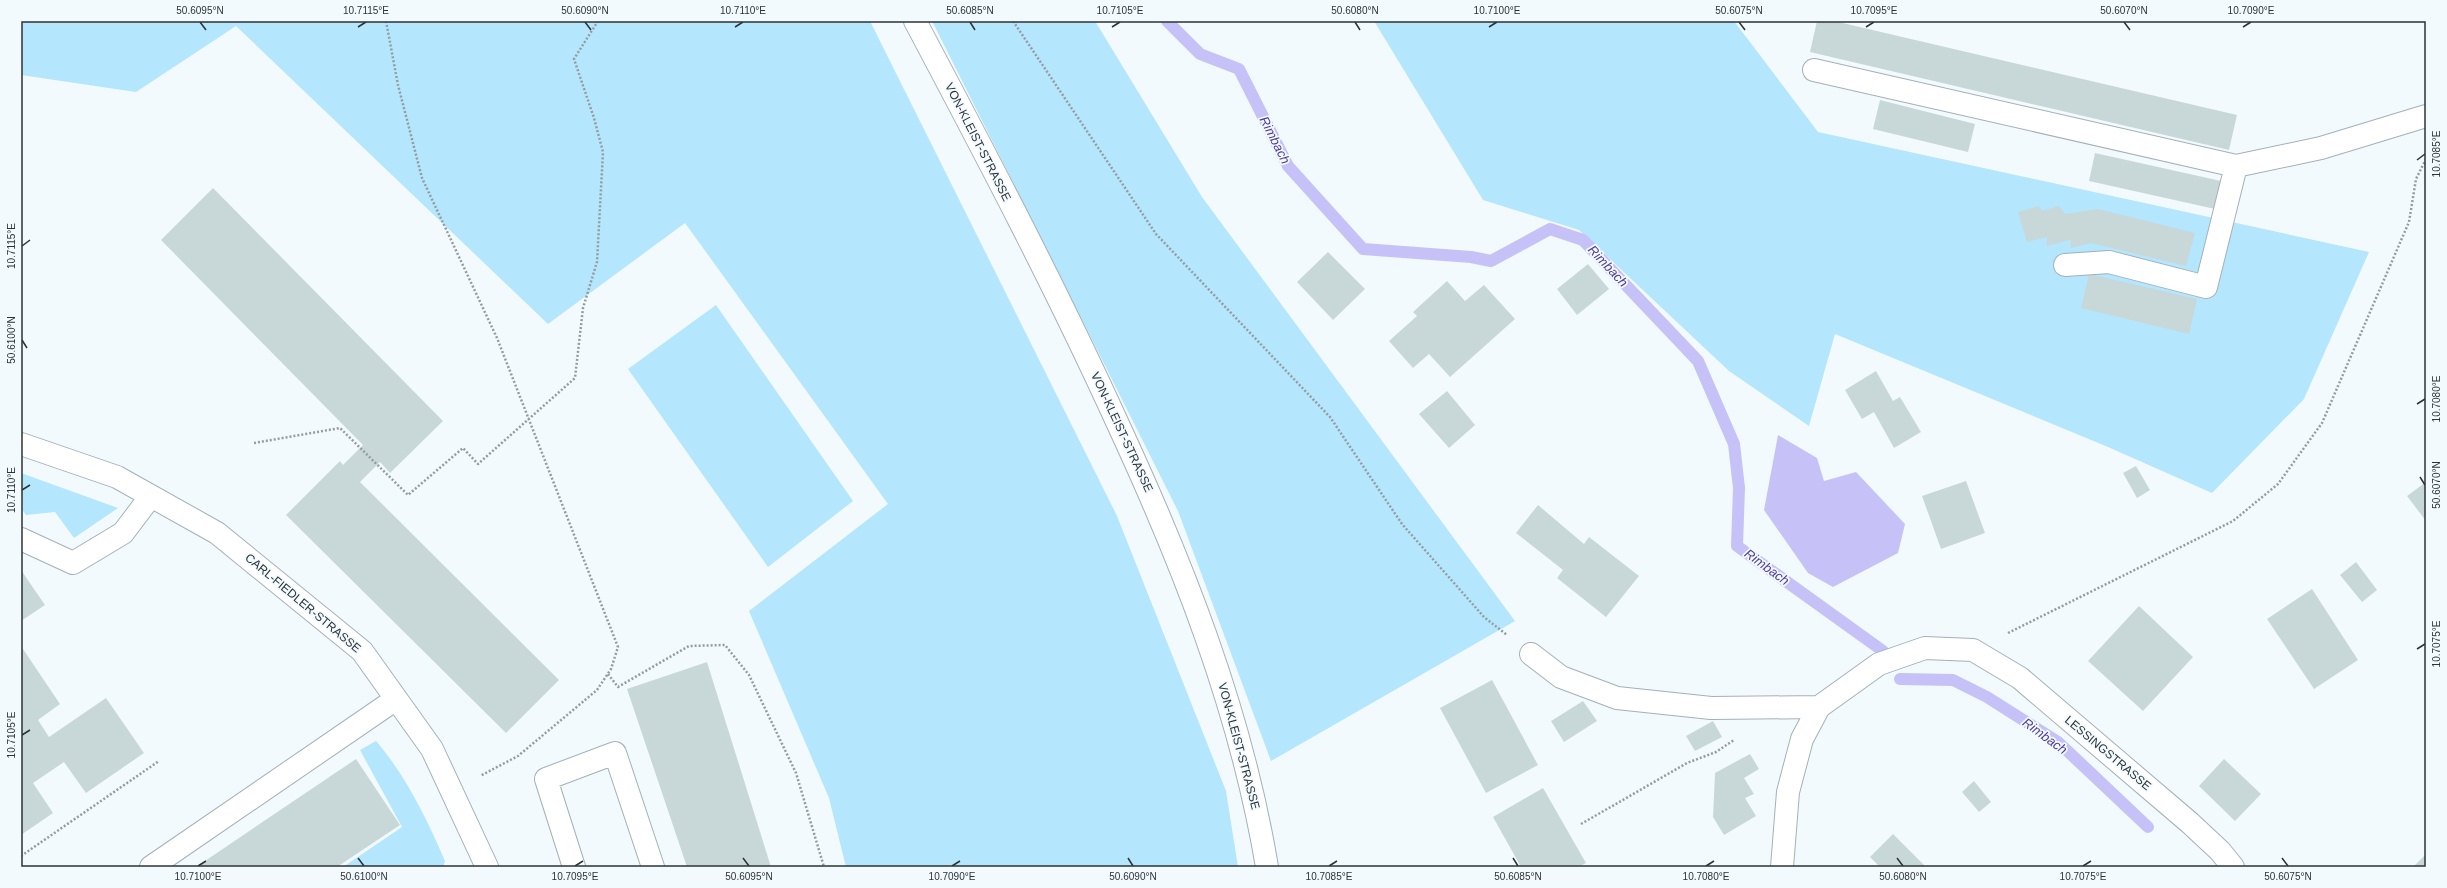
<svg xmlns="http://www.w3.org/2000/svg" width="2447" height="888" font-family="Helvetica,sans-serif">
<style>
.green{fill:#b4e6fd}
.water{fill:#c6c2f8}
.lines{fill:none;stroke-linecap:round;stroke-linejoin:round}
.stream{stroke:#c6c2f8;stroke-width:12}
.building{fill:#c8d8d8}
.minor-casing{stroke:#a3b1b7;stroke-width:24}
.path{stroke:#959c9f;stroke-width:2.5;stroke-dasharray:2 2;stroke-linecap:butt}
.minor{stroke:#fff;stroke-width:22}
.ticks{fill:none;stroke:#2d3335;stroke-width:1.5}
.labels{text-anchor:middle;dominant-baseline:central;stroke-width:3.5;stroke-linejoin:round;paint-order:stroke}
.street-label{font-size:12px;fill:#2d3335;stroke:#f2fafe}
.water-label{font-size:13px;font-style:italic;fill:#503a9e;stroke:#f2fafe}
.neatline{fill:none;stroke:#2d3335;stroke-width:1.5}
.ticks-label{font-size:10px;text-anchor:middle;fill:#2d3335}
</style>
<rect width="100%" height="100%" fill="#f2fafe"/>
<!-- green -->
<path class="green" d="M 21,21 L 870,21 L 1117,516 L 1226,791 L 1238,867 L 846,867 L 829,798 L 749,611 L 888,504 L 685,223 L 548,324 L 236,26 L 136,92 L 21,75 Z
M 932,21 L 1095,21 L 1202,197 L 1515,621 L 1271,761 L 1178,511 Z
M 1374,21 L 1734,21 L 1818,132 L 2369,252 L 2304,399 L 2212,493 L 2108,447 L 1835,334 L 1809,426 L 1729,371 L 1579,230 L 1483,200 Z
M 716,305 L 853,501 L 768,567 L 628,369 Z
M 21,473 L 118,508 L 74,538 L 55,512 L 26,515 L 21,508 Z
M 376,741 C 406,776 427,819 445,861 L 443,867 L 343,867 L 402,827 L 360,750 Z"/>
<!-- water -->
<path class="water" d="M 1778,435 L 1817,458 L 1824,481 L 1856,472 L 1905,524 L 1898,553 L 1833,587 L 1808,573 L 1764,510 Z"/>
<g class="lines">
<!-- stream -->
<path class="stream" d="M 1167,21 L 1200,54 L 1239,69 L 1288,166 L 1363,249 L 1471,257 L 1491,261 L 1550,229 L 1583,240 L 1698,361 L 1734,444 L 1739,488 L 1737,546 L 1883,651
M 1900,679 L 1953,680 L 1987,697 L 2058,742 L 2148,827"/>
</g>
<!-- building -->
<path class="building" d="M 1817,21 L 1834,21 L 2237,115 L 2229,150 L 1810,52 Z
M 1880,100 L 1975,124 L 1968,152 L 1873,129 Z
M 2095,153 L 2221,181 L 2215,209 L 2089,181 Z
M 213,188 L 443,421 L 390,473 L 380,462 L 360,482 L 559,680 L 506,733 L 286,515 L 340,461 L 343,465 L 363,445 L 161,240 Z
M 2039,206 L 2042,211 L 2059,206 L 2065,214 L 2098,209 L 2195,233 L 2186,266 L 2091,243 L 2071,248 L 2070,240 L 2047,246 L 2047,237 L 2027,242 L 2018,212 Z
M 1328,252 L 1365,289 L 1333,320 L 1297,282 Z
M 1588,264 L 1609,289 L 1577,315 L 1557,289 Z
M 2089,274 L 2197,299 L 2189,334 L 2081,308 Z
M 1447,281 L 1465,301 L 1484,285 L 1515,319 L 1450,377 L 1429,354 L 1413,368 L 1389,341 L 1417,316 L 1413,312 Z
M 1876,371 L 1893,401 L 1900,397 L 1921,432 L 1894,448 L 1874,412 L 1862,419 L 1845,390 Z
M 1447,391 L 1475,425 L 1449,448 L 1419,414 Z
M 2136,466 L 2150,490 L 2137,498 L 2123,473 Z
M 1966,481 L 1985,533 L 1941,549 L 1922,496 Z
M 2426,482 L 2426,521 L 2407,496 Z
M 1538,505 L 1584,544 L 1589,537 L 1639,576 L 1606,617 L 1557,578 L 1563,570 L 1516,533 Z
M 2356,562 L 2377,590 L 2362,602 L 2340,575 Z
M 21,570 L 45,605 L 21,621 Z
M 2312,589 L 2358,660 L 2314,689 L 2267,619 Z
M 2139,606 L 2193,657 L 2143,711 L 2088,661 Z
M 21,646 L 60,704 L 38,720 L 49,737 L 106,698 L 144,753 L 86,793 L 64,762 L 33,783 L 53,813 L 21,835 Z
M 707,662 L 771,867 L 687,867 L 627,689 Z
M 1492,680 L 1538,765 L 1486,793 L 1440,708 Z
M 1583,701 L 1597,721 L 1564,742 L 1551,721 Z
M 1713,721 L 1722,737 L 1695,751 L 1686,736 Z
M 1750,754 L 1759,769 L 1744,778 L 1754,794 L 1745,798 L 1756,816 L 1724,835 L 1713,817 L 1715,773 Z
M 356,759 L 400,825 L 337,867 L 196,867 Z
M 2224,759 L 2261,794 L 2235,821 L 2199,786 Z
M 1974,781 L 1991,802 L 1979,812 L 1962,792 Z
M 1543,788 L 1586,863 L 1578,867 L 1521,867 L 1493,817 Z
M 1893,834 L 1926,867 L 1880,867 L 1870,857 Z
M 2426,854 L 2426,867 L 2413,867 Z"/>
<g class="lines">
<defs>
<path id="minor" d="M 915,21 C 985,153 1055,286 1117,422 C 1183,564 1241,711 1267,867
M 1814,70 L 2236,166 L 2321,148 L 2426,116
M 2065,265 L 2109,262 L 2206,287 L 2236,166
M 21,444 L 117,477 L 217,533 L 362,651 L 432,749 L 487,867
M 21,539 L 73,563 L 123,533 L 151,496
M 1531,654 L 1561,677 L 1617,698 L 1711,708 L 1819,707
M 151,867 L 396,699
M 574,867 L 546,779 L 615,753 L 653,867
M 1782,867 L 1788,792 L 1802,739 L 1819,707 L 1879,664 L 1925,648 L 1973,650 L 2020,678 L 2190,823 L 2220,851 L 2233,867"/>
</defs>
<!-- minor casing -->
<use href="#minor" class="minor-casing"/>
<!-- path -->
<path class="path" d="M 386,21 L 398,85 L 422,178 L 497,338 L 618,647 L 611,669 L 597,690 L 518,756 L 480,776
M 1013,21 L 1156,234 L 1330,417 L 1402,524 L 1484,617 L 1507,635
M 254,443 L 340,428 L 408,495 L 463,448 L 478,464 L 575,378 L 583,308 L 597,262 L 603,152 L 594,118 L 574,59 L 598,21
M 2008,633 L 2233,521 L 2278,484 L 2322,423 L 2409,222 L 2416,179 L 2426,159
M 608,674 L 618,687 L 689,646 L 725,645 L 749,675 L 796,773 L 824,867
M 1581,824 L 1687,763 L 1716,752 L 1734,740
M 21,856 L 159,761"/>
<!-- minor -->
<use href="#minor" class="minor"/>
</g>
<!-- ticks -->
<path class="ticks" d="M 200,22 L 206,30M 585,22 L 591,30M 970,22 L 975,30M 1355,22 L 1360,30M 1739,22 L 1745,30M 2124,22 L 2130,30M 358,27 L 366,22M 735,27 L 743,22M 1112,27 L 1120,22M 1489,27 L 1497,22M 1866,27 L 1874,22M 2243,27 L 2251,22M 2417,160 L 2425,154M 22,246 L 30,240M 22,340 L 27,348M 2417,404 L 2425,399M 2420,477 L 2425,485M 22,490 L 30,485M 2417,649 L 2425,644M 22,735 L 30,730M 358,858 L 364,866M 743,858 L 749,866M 1128,858 L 1133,866M 1513,858 L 1518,866M 1897,858 L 1903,866M 2282,858 L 2288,866M 198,866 L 206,861M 575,866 L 583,861M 952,866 L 960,861M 1329,866 L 1337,861M 1706,866 L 1714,861M 2083,866 L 2091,861"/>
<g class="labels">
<!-- street labels -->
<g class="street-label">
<text transform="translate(978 142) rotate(63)">VON-KLEIST-STRASSE</text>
<text transform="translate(1122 432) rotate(65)">VON-KLEIST-STRASSE</text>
<text transform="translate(303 603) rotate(40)">CARL-FIEDLER-STRASSE</text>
<text transform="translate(1239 746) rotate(75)">VON-KLEIST-STRASSE</text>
<text transform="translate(2108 753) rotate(40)">LESSINGSTRASSE</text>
</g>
<!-- water labels -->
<g class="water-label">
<text transform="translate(1275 140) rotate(63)">Rimbach</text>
<text transform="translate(1608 266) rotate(47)">Rimbach</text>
<text transform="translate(1767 567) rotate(36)">Rimbach</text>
<text transform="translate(2045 736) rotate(36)">Rimbach</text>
</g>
</g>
<!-- border -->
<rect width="2447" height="888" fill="none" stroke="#f2fafe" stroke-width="44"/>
<rect x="22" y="22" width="2403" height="844" class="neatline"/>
<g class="ticks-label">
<text x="200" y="14">50.6095°N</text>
<text x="366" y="14">10.7115°E</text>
<text x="585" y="14">50.6090°N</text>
<text x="743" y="14">10.7110°E</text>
<text x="970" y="14">50.6085°N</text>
<text x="1120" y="14">10.7105°E</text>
<text x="1355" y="14">50.6080°N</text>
<text x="1497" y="14">10.7100°E</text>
<text x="1739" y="14">50.6075°N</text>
<text x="1874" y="14">10.7095°E</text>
<text x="2124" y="14">50.6070°N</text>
<text x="2251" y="14">10.7090°E</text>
<text transform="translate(2436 154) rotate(-90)" y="4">10.7085°E</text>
<text transform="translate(11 246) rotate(-90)" y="4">10.7115°E</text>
<text transform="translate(11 340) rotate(-90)" y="4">50.6100°N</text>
<text transform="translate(2436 399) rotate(-90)" y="4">10.7080°E</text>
<text transform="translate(2436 485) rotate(-90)" y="4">50.6070°N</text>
<text transform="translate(11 490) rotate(-90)" y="4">10.7110°E</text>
<text transform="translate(2436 644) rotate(-90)" y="4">10.7075°E</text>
<text transform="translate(11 735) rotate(-90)" y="4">10.7105°E</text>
<text x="198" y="880">10.7100°E</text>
<text x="364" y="880">50.6100°N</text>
<text x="575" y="880">10.7095°E</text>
<text x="749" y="880">50.6095°N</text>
<text x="952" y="880">10.7090°E</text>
<text x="1133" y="880">50.6090°N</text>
<text x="1329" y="880">10.7085°E</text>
<text x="1518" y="880">50.6085°N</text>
<text x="1706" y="880">10.7080°E</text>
<text x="1903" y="880">50.6080°N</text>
<text x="2083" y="880">10.7075°E</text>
<text x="2288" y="880">50.6075°N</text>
</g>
</svg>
